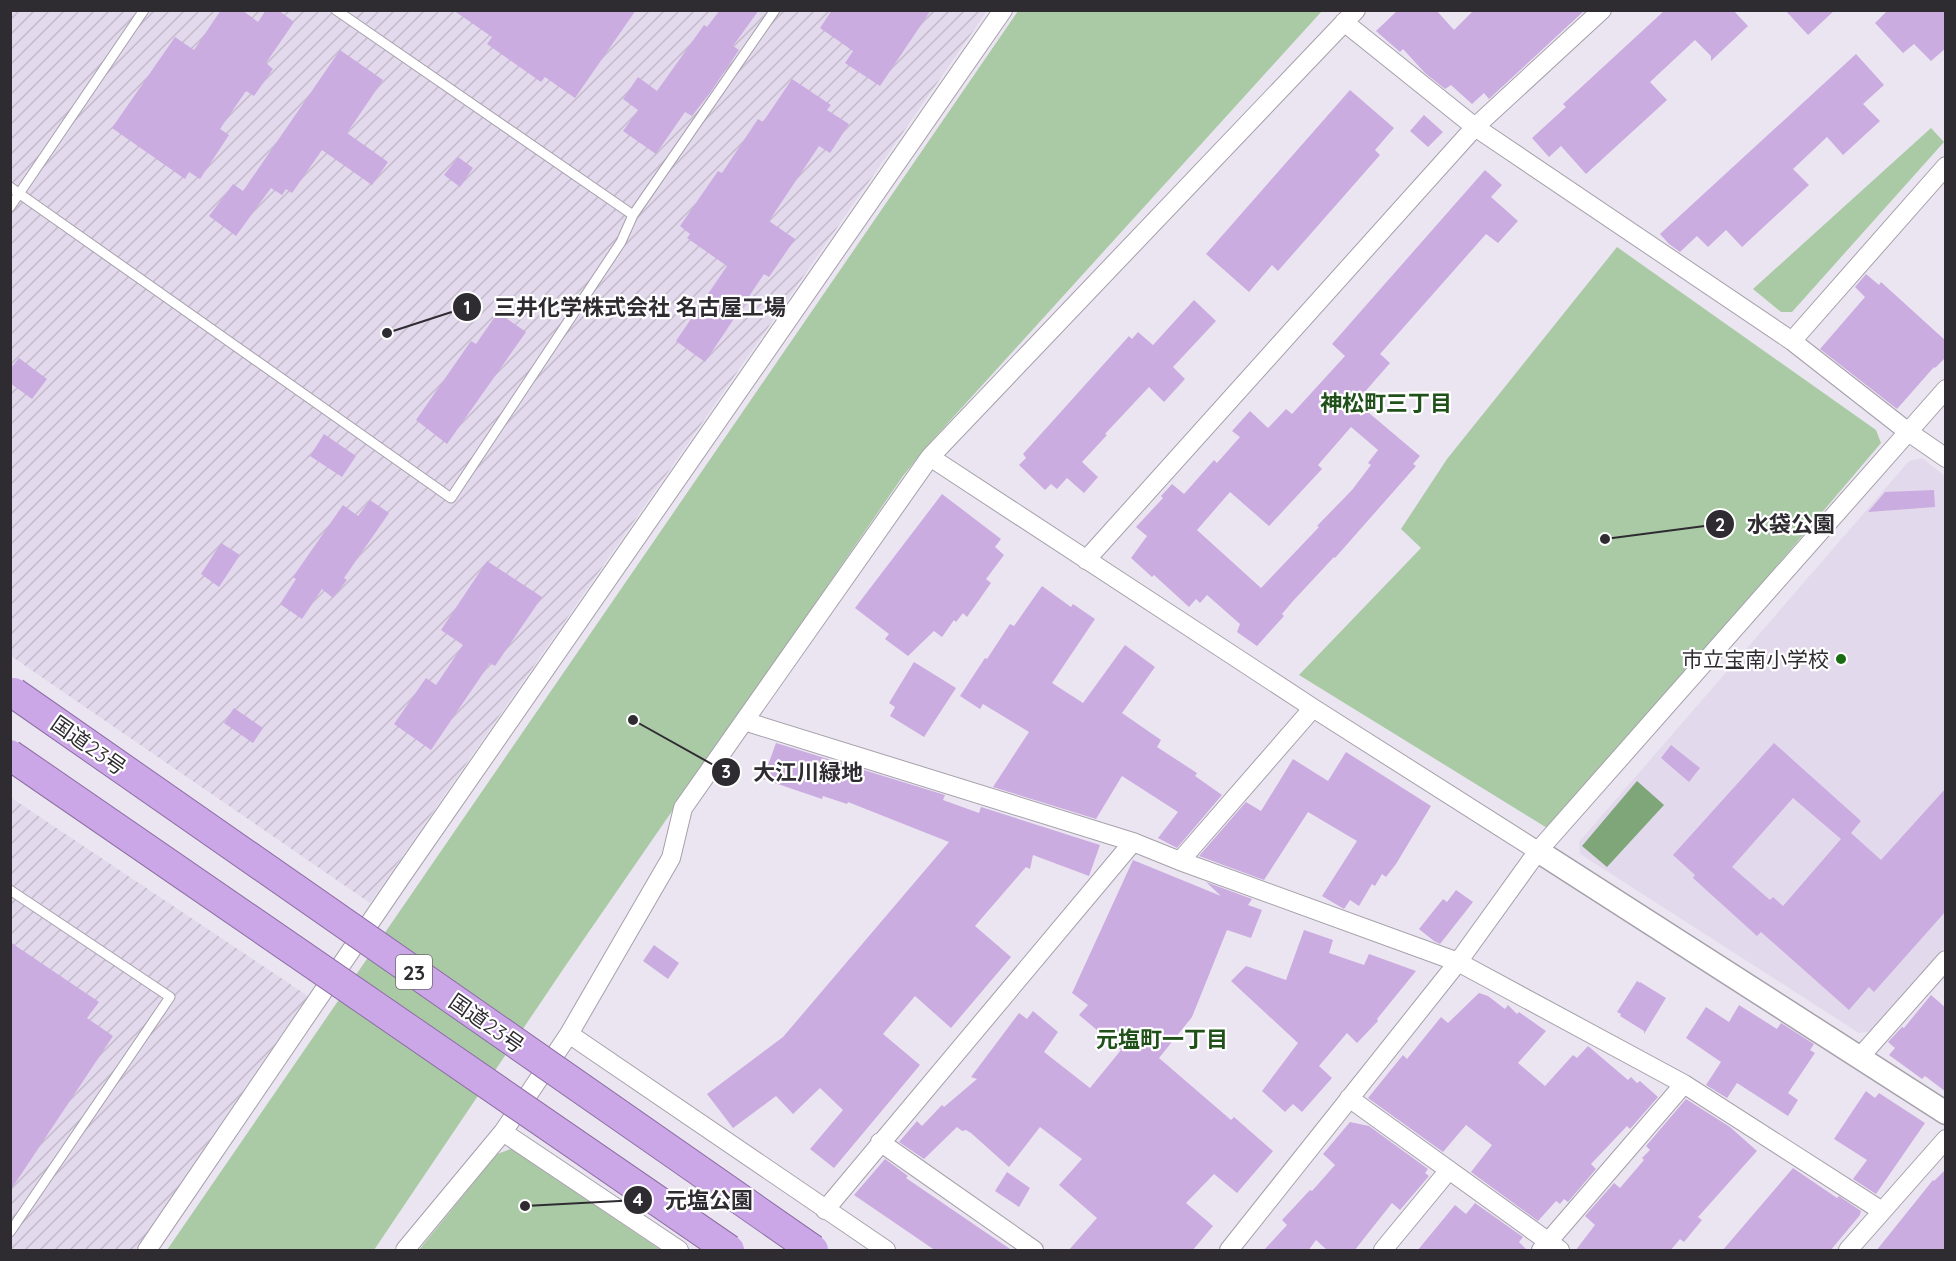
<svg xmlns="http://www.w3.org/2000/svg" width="1956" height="1261" font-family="Quicksand,'Noto Sans JP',sans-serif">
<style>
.built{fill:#e3d9ec}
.industrial{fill:url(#industrial-furrows)}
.park{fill:#aacaa6}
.water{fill:#7ea679}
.building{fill:#caace1;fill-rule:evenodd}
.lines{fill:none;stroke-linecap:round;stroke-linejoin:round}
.service-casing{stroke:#a6a0ab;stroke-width:11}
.minor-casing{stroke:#a6a0ab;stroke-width:20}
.tertiary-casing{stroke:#a6a0ab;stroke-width:25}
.service{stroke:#fff;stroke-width:9}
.minor{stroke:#fff;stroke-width:18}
.tertiary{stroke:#fff;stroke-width:22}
.trunk-bridge-casing{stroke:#8d6ea4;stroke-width:32;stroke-linecap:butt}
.trunk-bridge{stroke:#cca7e8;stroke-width:30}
.poi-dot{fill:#1a6c12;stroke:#fff;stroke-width:2}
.labels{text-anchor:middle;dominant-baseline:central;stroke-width:4.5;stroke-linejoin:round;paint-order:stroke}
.shield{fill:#fff;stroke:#6d6b6f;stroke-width:1.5}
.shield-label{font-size:20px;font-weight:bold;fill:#2f2c31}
.poi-label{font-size:21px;fill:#2f2c31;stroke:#fff;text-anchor:end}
.street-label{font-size:21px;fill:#2f2c31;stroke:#fff}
.neighbourhood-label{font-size:22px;font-weight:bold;fill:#20511b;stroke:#fff}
.leader{fill:none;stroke:#2f2c31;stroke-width:2}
.callout-dot{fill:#2f2c31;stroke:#fff;stroke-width:2}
.mark-label{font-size:18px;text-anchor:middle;font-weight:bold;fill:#fff}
.callout-label{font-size:22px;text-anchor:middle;font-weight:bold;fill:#2f2c31;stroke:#fff;stroke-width:4.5;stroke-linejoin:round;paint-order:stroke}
</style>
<defs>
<pattern id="industrial-furrows" width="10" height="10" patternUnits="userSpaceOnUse" patternTransform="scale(1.5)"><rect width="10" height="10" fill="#e3d9ec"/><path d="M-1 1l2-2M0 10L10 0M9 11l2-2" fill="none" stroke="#c3bacb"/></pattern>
</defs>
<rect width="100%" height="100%" fill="#ebe5f1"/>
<!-- built -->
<path class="built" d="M 1922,458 L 1945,476 L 1945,947 L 1872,1031 L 1859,1033 L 1580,854 L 1579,842 L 1909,461 Z"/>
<!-- industrial -->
<path class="industrial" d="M 11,11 L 987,11 L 370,903 L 11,656 Z
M 10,797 L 308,996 L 135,1250 L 11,1250 Z"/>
<!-- park -->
<path class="park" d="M 1018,11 L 1322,11 L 927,446 L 903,476 L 566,965 L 374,1250 L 167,1250 Z
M 1931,128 L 1944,142 L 1792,312 L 1781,312 L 1753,289 Z
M 1617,247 L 1876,430 L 1881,443 L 1552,831 L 1299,675 L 1421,548 L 1401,529 L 1447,459 Z
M 511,1149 L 661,1250 L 419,1250 L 497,1154 Z"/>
<!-- water -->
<path class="water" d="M 1637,781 L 1664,805 L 1607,867 L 1582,846 Z"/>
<!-- building -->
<path class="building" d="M 221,10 L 242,10 L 258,22 L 266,10 L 278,10 L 294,22 L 266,63 L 273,69 L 254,96 L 246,91 L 220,129 L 229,135 L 200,179 L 189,172 L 185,179 L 112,128 L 175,37 L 194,50 Z
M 453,10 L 636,10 L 575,98 L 545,77 L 541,82 L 487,44 L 492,37 Z
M 720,10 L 759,10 L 733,46 L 739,50 L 710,93 L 692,116 L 685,112 L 656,154 L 623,131 L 638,110 L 623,99 L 638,77 L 657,91 L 704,25 L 707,27 Z
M 832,10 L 931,10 L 880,86 L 845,63 L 853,51 L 820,28 Z
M 1398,10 L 1436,10 L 1454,30 L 1474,10 L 1585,10 L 1489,99 L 1484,93 L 1472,104 L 1451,85 L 1445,89 L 1425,73 L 1403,49 L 1400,52 L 1376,31 Z
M 1665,10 L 1733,10 L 1748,26 L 1711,61 L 1711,56 L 1695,40 L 1650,82 L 1667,100 L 1586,174 L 1561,146 L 1549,157 L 1532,138 L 1566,107 L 1563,104 Z
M 1785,10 L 1835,10 L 1808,35 Z
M 1888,10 L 1946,10 L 1946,48 L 1931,61 L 1914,44 L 1903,53 L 1875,23 Z
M 340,50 L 383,80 L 347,133 L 388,162 L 372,185 L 322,150 L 292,193 L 286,189 L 282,195 L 271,188 L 236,236 L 209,216 L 233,184 L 243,191 Z
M 1856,54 L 1884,85 L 1863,104 L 1880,121 L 1843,155 L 1827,137 L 1793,169 L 1809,185 L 1742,247 L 1726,230 L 1708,247 L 1697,236 L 1680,252 L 1669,244 L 1660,234 Z
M 792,79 L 831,105 L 827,110 L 849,124 L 830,153 L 819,146 L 769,221 L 795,239 L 769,277 L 764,274 L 705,362 L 676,341 L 727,266 L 687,238 L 690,234 L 680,226 L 718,171 L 722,173 L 758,119 L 763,122 Z
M 1350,90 L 1394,128 L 1375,150 L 1380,155 L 1278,271 L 1272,265 L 1249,292 L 1206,254 Z
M 1424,115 L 1443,132 L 1428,147 L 1410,131 Z
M 458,157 L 473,168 L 460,187 L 444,175 Z
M 1485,170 L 1502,185 L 1491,197 L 1518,221 L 1498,243 L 1486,234 L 1380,354 L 1390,363 L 1356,402 L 1420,456 L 1413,464 L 1416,466 L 1335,558 L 1334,557 L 1293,601 L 1282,614 L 1284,616 L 1257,646 L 1237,632 L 1240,624 L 1207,595 L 1200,603 L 1196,599 L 1189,607 L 1154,575 L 1152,577 L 1131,558 L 1147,536 L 1136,527 L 1163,498 L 1161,496 L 1172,484 L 1184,494 L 1214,460 L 1217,463 L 1240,437 L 1232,431 L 1250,411 L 1268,428 L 1286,409 L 1292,414 L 1345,356 L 1332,344 ZM 1351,427 L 1378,450 L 1368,463 L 1371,465 L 1352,490 L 1317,526 L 1319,527 L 1261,588 L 1197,530 L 1230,492 L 1269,526 L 1322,469 L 1318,465 Z
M 1866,274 L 1879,285 L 1881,282 L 1946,341 L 1946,357 L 1935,368 L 1934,367 L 1897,409 L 1820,349 L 1865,297 L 1855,287 Z
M 1194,300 L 1216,321 L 1173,367 L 1185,379 L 1164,402 L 1149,387 L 1105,434 L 1107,435 L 1082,462 L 1098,477 L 1084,493 L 1067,478 L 1057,489 L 1051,484 L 1045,490 L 1019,465 L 1026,458 L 1023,454 L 1129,336 L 1132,339 L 1138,332 L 1153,345 Z
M 500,314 L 526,332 L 447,444 L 416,420 L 471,341 L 476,344 L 496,315 L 498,317 Z
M 19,358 L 47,379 L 32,399 L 10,383 L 10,369 Z
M 324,434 L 356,456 L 342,477 L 310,456 Z
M 1934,490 L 1935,507 L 1868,512 L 1885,492 Z
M 942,494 L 1001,539 L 995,547 L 1004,555 L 986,579 L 991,583 L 967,617 L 963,613 L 956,622 L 954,620 L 942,637 L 934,631 L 908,656 L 885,639 L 889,634 L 855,608 Z
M 370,500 L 389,513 L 344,578 L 347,580 L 333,598 L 322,589 L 302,619 L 280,604 L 296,579 L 293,577 L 343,505 L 358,516 Z
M 221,543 L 240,555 L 219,587 L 201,574 Z
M 487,561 L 542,597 L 495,666 L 490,663 L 431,750 L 394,724 L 426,678 L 436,685 L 463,645 L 441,630 Z
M 1042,586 L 1071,607 L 1073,604 L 1095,619 L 1052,683 L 1083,703 L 1125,645 L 1155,667 L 1122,713 L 1161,740 L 1157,747 L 1197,773 L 1195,776 L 1222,795 L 1177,848 L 1158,838 L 1178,812 L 1122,776 L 1096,819 L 993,787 L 1029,732 L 983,704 L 980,709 L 960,696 L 985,658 L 987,659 L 1010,624 L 1014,626 Z
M 914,662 L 956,688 L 924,737 L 890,716 L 895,707 L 889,703 Z
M 234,708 L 263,728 L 253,743 L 224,723 Z
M 776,743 L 945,795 L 943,800 L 979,813 L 981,807 L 1100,845 L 1089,876 L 1033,855 L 1030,869 L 1026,867 L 975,926 L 1011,957 L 951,1028 L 915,996 L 883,1034 L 920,1065 L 834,1168 L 810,1149 L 843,1110 L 820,1088 L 793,1114 L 776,1096 L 733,1128 L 707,1094 L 783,1037 L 949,842 L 848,802 L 847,804 L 823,796 L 822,799 L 763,779 Z
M 1774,743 L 1861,821 L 1851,833 L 1881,860 L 1946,788 L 1946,911 L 1874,992 L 1869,987 L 1849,1010 L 1761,932 L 1757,936 L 1693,878 L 1695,875 L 1673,855 ZM 1793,798 L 1841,839 L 1783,906 L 1773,897 L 1770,900 L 1732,867 Z
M 1671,745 L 1700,768 L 1689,782 L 1661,758 Z
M 1346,752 L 1431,806 L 1396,864 L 1386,877 L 1382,874 L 1375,886 L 1372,884 L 1359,906 L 1350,900 L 1344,909 L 1322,896 L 1357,841 L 1308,812 L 1264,880 L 1199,856 L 1246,802 L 1261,811 L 1293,759 L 1328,781 Z
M 1133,860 L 1221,896 L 1206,882 L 1252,899 L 1248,905 L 1262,910 L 1251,938 L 1227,930 L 1192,1017 L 1159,1058 L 1231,1120 L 1234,1117 L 1273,1151 L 1237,1193 L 1214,1174 L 1186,1203 L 1213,1226 L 1192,1251 L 1068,1251 L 1097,1218 L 1059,1185 L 1082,1159 L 1040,1127 L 1009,1167 L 971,1133 L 966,1130 L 962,1131 L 957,1127 L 924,1159 L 899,1142 L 917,1121 L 922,1126 L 942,1105 L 944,1107 L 977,1079 L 971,1077 L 1019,1013 L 1027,1019 L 1033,1011 L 1058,1032 L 1044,1052 L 1090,1088 L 1121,1050 L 1079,1015 L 1088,1005 L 1072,993 Z
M 1456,890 L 1473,902 L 1440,944 L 1434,941 L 1419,929 L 1443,899 L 1447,902 Z
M 1304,930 L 1333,940 L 1329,953 L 1364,965 L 1369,954 L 1416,971 L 1377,1019 L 1378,1021 L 1357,1043 L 1347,1033 L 1319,1066 L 1332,1078 L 1302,1112 L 1293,1104 L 1285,1112 L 1262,1091 L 1298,1043 L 1231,981 L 1246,966 L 1286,980 Z
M 10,942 L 99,1002 L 87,1018 L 113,1036 L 10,1191 Z
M 654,945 L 679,963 L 668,979 L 643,961 Z
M 1637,981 L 1640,983 L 1640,982 L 1666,998 L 1644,1034 L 1644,1031 L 1620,1016 L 1621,1014 L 1617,1012 Z
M 1479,993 L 1488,996 L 1505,1009 L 1508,1005 L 1517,1014 L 1519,1012 L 1546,1031 L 1518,1063 L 1545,1086 L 1573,1055 L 1577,1058 L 1588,1046 L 1628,1080 L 1631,1077 L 1637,1083 L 1640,1081 L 1658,1097 L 1630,1129 L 1627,1126 L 1591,1164 L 1596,1169 L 1568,1202 L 1564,1199 L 1560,1204 L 1556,1201 L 1538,1221 L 1471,1172 L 1492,1145 L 1466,1125 L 1443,1152 L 1368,1098 L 1403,1055 L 1407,1059 L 1441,1017 L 1448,1023 Z
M 1931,995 L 1946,1008 L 1946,1092 L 1925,1076 L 1922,1079 L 1889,1055 L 1895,1048 L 1888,1042 L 1902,1027 L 1904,1028 Z
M 1739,1005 L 1777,1029 L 1781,1023 L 1814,1044 L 1810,1050 L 1815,1053 L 1788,1093 L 1798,1100 L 1788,1116 L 1737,1083 L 1727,1098 L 1706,1085 L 1721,1062 L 1686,1038 L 1706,1007 L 1729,1022 Z
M 1866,1091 L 1875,1098 L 1879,1093 L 1925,1123 L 1876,1194 L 1853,1179 L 1867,1160 L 1834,1139 Z
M 1686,1099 L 1730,1127 L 1757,1151 L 1698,1217 L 1702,1220 L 1684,1242 L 1680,1239 L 1670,1251 L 1575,1251 L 1595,1225 L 1585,1216 L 1614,1183 L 1620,1188 L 1644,1160 L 1642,1158 L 1650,1150 L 1646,1146 Z
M 1350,1122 L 1369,1126 L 1428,1169 L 1425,1173 L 1429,1176 L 1400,1210 L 1392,1203 L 1354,1251 L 1328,1251 L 1316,1240 L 1308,1251 L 1263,1251 L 1287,1225 L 1282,1220 L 1310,1190 L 1312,1191 L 1335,1165 L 1323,1154 Z
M 885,1159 L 908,1176 L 906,1178 L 1013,1251 L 936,1251 L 854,1195 Z
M 1793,1168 L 1837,1198 L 1839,1196 L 1861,1211 L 1860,1215 L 1830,1251 L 1722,1251 Z
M 1946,1169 L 1946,1251 L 1876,1251 L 1933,1180 L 1934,1181 Z
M 1007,1172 L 1030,1188 L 1019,1207 L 995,1191 Z
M 1475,1203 L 1523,1237 L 1519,1242 L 1528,1251 L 1417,1251 L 1455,1205 L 1466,1214 Z"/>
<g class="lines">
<defs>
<path id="service" d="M 336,10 L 633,215 L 775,10
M 10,187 L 451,498 L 621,242 L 633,215
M 10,207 L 144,10
M 10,890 L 170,997 L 10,1232"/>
<path id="minor" d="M 1344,22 L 1475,127 L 1792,341 L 1907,431 L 1946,458
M 1792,341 L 1946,166
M 930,457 L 1313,708 L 1538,851
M 1086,560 L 1475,127 L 1602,10
M 744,721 L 1133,842 L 1180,861 L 1458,962 L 1684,1084 L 1882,1211
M 1180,861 L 1313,708
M 569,1034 L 886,1250
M 1859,1058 L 1946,960
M 1349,1098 L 1560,1250
M 503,1132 L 679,1250
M 880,1142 L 1034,1250
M 825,1210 L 1133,842
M 147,1250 L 399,880 L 1003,10
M 405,1250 L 503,1132 L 569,1034 L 671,858 L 683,808 L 930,457 L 1356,10
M 1229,1250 L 1458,962 L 1538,851 L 1946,389
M 1383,1250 L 1449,1170
M 1541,1250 L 1684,1084
M 1848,1250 L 1946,1139"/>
<path id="tertiary" d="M 1538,851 L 1946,1113"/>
</defs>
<!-- service casing -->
<use href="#service" class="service-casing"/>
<!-- minor casing -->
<use href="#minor" class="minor-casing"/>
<!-- tertiary casing -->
<use href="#tertiary" class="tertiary-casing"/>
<!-- service -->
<use href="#service" class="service"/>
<!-- minor -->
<use href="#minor" class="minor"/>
<!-- tertiary -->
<use href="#tertiary" class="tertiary"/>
<defs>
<path id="trunk-bridge" d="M 14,693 L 813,1250
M 10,755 L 729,1250"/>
</defs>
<!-- trunk-bridge casing -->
<use href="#trunk-bridge" class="trunk-bridge-casing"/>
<!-- trunk-bridge -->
<use href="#trunk-bridge" class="trunk-bridge"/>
</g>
<!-- markers -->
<circle class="poi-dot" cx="1841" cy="659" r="6"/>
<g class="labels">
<!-- shield labels -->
<rect class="shield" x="396" y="955" width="36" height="34" rx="4.5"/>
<g class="shield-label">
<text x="414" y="972">23</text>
</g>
<!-- poi labels -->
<g class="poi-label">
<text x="1829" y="659">市立宝南小学校</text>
</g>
<!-- street labels -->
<g class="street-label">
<text transform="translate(89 745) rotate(35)">国道23号</text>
<text transform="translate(487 1023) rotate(35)">国道23号</text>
</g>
<!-- neighbourhood labels -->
<g class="neighbourhood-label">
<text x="1386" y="403">神松町三丁目</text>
<text x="1162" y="1039">元塩町一丁目</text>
</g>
</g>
<!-- callouts -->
<path class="leader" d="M387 333L467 307M1605 539L1720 524M633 720L726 772M525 1206L638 1200"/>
<g class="callout-dot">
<circle cx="387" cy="333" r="6"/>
<circle cx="1605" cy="539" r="6"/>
<circle cx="633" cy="720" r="6"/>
<circle cx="525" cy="1206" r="6"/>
<circle cx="467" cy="307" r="15"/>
<circle cx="1720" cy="524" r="15"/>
<circle cx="726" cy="772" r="15"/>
<circle cx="638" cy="1200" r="15"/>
</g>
<g class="mark-label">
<text x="467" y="314">1</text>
<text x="1720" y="531">2</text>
<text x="726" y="778">3</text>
<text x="638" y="1206">4</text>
</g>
<g class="callout-label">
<text x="640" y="315">三井化学株式会社 名古屋工場</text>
<text x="1791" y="532">水袋公園</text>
<text x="808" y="780">大江川緑地</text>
<text x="709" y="1208">元塩公園</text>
</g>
<!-- border -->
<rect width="1956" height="1261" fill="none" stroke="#2f2c31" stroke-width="24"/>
</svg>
